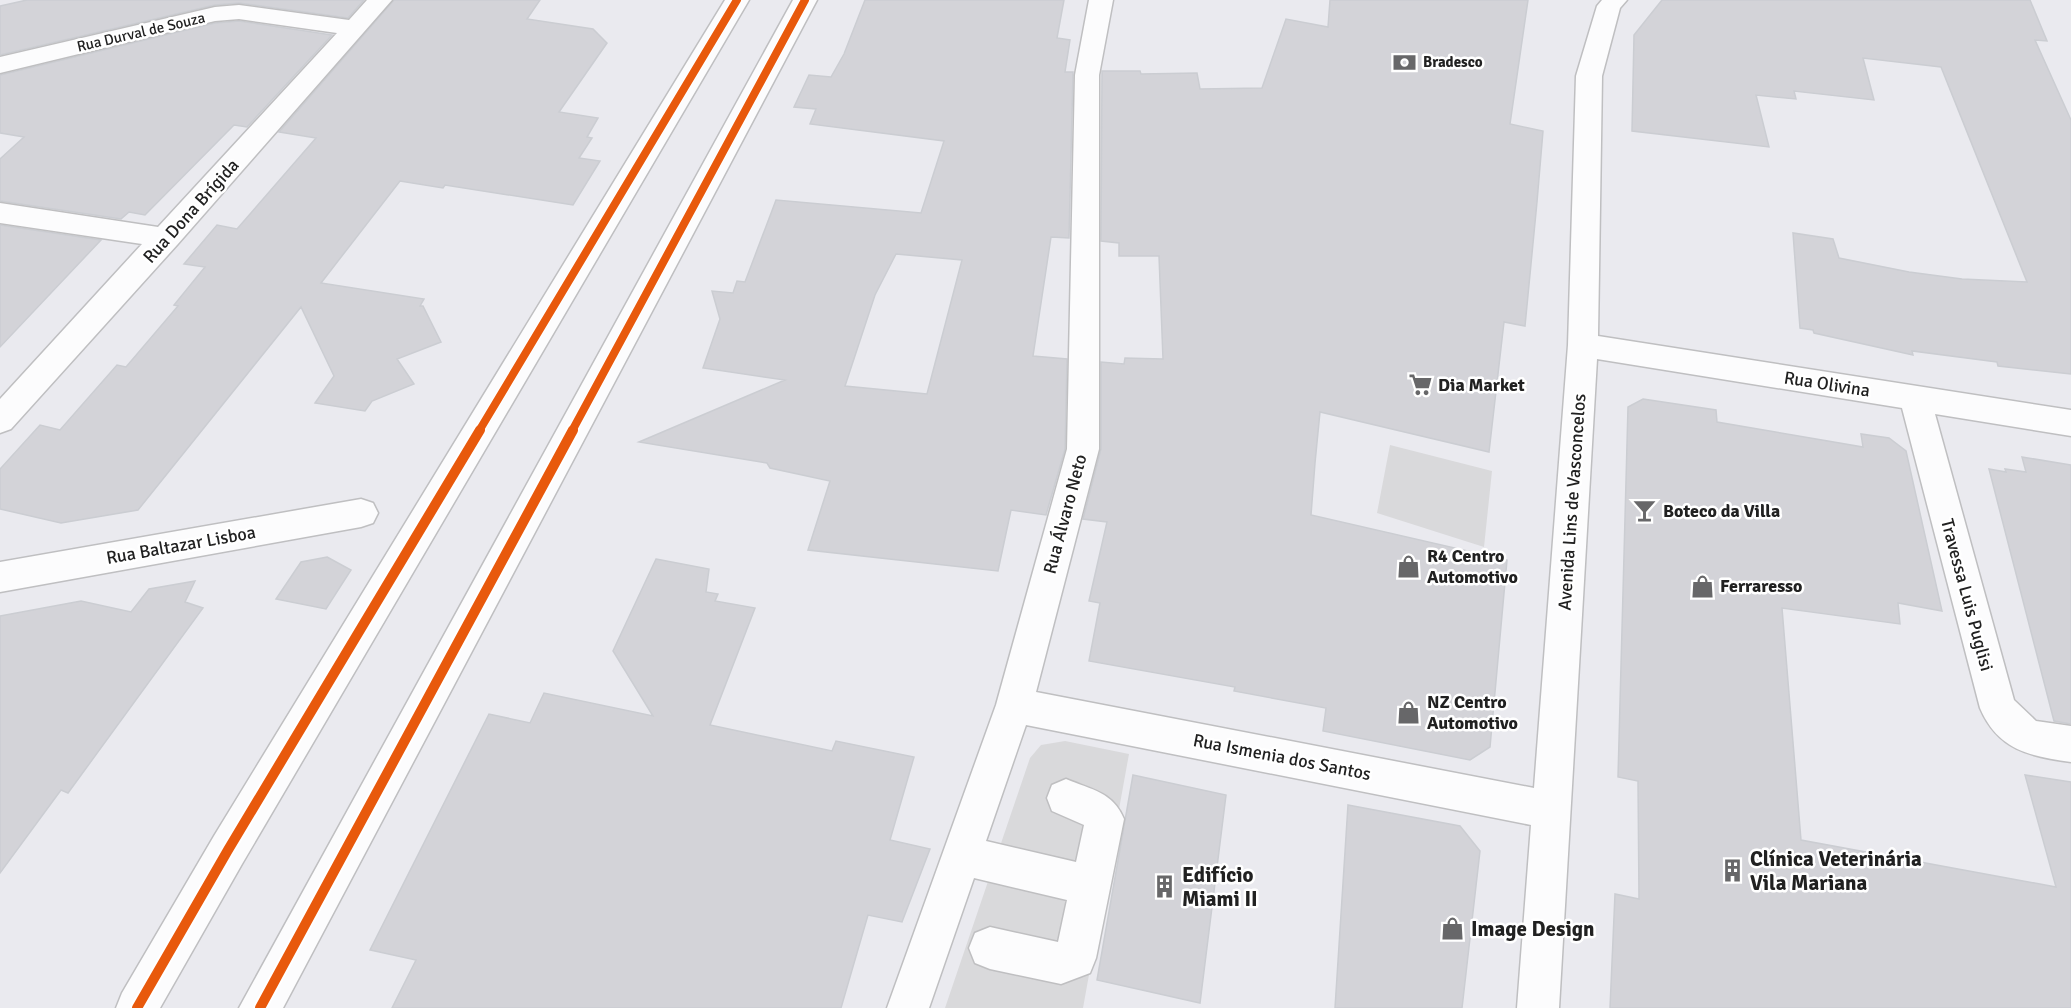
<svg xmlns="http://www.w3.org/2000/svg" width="2071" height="1008" font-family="Signika,sans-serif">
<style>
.parking{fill:#d9d9db}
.building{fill:#d3d3d8;stroke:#cbcdd2;stroke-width:1.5;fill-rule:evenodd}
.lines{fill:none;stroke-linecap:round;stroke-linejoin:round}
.minor-casing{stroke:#bfbfc1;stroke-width:3}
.minor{fill:#fcfcfd;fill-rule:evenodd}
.cycleway-far1-casing{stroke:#fff;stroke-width:10}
.cycleway-casing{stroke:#fff;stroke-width:14}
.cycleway-far1{stroke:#e8590c;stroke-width:8}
.cycleway{stroke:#e8590c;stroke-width:10}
.labels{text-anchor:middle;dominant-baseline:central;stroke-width:5;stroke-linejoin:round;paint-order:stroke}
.far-street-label{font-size:15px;fill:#212121;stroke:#fff}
.far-poi-label{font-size:15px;font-weight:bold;fill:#212121;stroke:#fff;text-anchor:start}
.street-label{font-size:18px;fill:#212121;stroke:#fff}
.poi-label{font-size:18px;font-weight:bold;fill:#212121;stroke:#fff;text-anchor:start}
.near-poi-label{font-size:21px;font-weight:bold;fill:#212121;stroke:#fff;text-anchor:start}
</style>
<rect width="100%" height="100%" fill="#eaeaef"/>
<!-- parking -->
<path class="parking" d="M 1390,445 L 1492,471 L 1484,547 L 1377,513 Z
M 1065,741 L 1129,754 L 1083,1008 L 945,1008 L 1030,758 L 1041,745 Z"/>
<!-- building -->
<path class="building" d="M 27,0 L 364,0 L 348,18 L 239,3 L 215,5 L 0,55 L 0,6 Z
M 394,0 L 540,0 L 527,19 L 593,29 L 607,43 L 559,112 L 598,118 L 587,137 L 592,138 L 579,158 L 600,161 L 573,205 L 445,185 L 443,188 L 400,181 L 321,283 L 424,299 L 420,306 L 423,306 L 441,342 L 397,359 L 414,384 L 372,401 L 365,411 L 315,403 L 334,376 L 301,307 L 138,510 L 61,523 L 0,509 L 0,469 L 40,425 L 60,430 L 117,365 L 126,367 L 178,306 L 174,305 L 205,267 L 184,264 L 217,225 L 237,229 L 316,138 L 279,132 Z
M 865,0 L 1064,0 L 1057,38 L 1070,40 L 1065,72 L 1073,72 L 1069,238 L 1051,237 L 1033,356 L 1067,359 L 1065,449 L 1046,515 L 1011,510 L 998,571 L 808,550 L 830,481 L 770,468 L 767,463 L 639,442 L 785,380 L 703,368 L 720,319 L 712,291 L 733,293 L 737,281 L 745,282 L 776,200 L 921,213 L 944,141 L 810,124 L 816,109 L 794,107 L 809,75 L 831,77 L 844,54 ZM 896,254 L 962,260 L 927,394 L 845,386 L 875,295 Z
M 1330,0 L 1528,0 L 1510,124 L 1543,131 L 1537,202 L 1525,326 L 1504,322 L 1489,452 L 1320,412 L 1315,463 L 1311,515 L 1507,560 L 1490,747 L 1470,760 L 1323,731 L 1326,708 L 1234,691 L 1235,687 L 1089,661 L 1100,603 L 1089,601 L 1107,522 L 1083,519 L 1101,449 L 1101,362 L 1124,364 L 1125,358 L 1163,359 L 1159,256 L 1119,256 L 1119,243 L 1101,241 L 1102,71 L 1140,71 L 1141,74 L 1197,73 L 1200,89 L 1262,88 L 1286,19 L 1328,27 Z
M 1662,0 L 2030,0 L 2047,41 L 2035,40 L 2071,120 L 2071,374 L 1998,366 L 1997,362 L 1912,351 L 1913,355 L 1814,333 L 1813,330 L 1800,328 L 1793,233 L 1833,239 L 1839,258 L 1909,272 L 1962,279 L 2027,282 L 1941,67 L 1863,58 L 1874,100 L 1794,91 L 1796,99 L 1756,95 L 1769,147 L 1632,131 L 1634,35 Z
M 239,21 L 332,35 L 247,127 L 234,125 L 145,215 L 129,212 L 121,219 L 0,201 L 0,159 L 24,137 L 0,133 L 0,75 L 215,23 Z
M 0,225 L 101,240 L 0,347 Z
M 1643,399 L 1716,410 L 1717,422 L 1822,440 L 1863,447 L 1861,434 L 1889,438 L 1906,451 L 1942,611 L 1898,603 L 1900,624 L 1782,608 L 1801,840 L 2056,887 L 2025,775 L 2071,782 L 2071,1008 L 1610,1008 L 1615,894 L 1639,899 L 1638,781 L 1618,777 L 1628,407 Z
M 2022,457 L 2071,465 L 2071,724 L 2054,721 L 1989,469 L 2006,472 L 2005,469 L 2026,472 Z
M 327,557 L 351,570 L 326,609 L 276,599 L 301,562 Z
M 656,559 L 709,569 L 706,592 L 718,594 L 715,601 L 755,608 L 710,725 L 832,751 L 836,741 L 914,757 L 890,840 L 930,849 L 902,922 L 868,915 L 841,1008 L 392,1008 L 416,960 L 370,950 L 489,714 L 530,723 L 544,693 L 653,716 L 613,651 Z
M 195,581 L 185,602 L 203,608 L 68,793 L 61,790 L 0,873 L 0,616 L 81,601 L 131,612 L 149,589 Z
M 1133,775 L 1226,795 L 1200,1003 L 1097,980 Z
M 1348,805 L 1460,826 L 1480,851 L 1462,1008 L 1335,1008 Z"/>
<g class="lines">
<defs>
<path id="minor" d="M 367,0 L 392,0 L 177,245 L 11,429 L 0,433 L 0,399 L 142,244 L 0,223 L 0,203 L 158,227 L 337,33 L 239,19 L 215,21 L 0,73 L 0,57 L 215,7 L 239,5 L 349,20 Z
M 725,0 L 749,0 L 242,864 L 160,1008 L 116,1008 L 122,993 L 214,836 Z
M 793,0 L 817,0 L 283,1008 L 239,1008 Z
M 1089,0 L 1113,0 L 1099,75 L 1099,449 L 1036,692 L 1534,788 L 1568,345 L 1576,76 L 1597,6 L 1602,0 L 1627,0 L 1620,8 L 1602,76 L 1598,336 L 2071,410 L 2071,436 L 1935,414 L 2014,700 L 2036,721 L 2071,726 L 2071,762 C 2029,756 1998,750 1980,708 L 1902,408 L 1597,359 L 1559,1008 L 1517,1008 L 1531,825 L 1026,725 L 986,841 L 1076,862 L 1084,825 L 1052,811 L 1047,798 L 1052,785 L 1066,779 C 1092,790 1113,792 1124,819 L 1096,958 L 1090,973 L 1061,984 L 990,969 L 975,963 L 969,948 L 975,933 L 990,927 L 1058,942 L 1067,900 L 974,878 L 929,1008 L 887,1008 L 996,705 L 1067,449 L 1075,75 Z
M 361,499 L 373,503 L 378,513 L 373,523 L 361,527 L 0,592 L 0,562 Z"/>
</defs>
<!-- minor casing -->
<use href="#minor" class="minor-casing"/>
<!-- minor -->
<use href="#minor" class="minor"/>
<defs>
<path id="cycleway-far1" d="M 479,431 L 737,0
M 572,431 L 805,0"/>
<path id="cycleway" d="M 137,1008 L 228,850 L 480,430
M 260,1008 L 573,430"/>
</defs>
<!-- cycleway-far1 casing -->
<use href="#cycleway-far1" class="cycleway-far1-casing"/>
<!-- cycleway casing -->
<use href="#cycleway" class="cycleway-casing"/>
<!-- cycleway-far1 -->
<use href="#cycleway-far1" class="cycleway-far1"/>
<!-- cycleway -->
<use href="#cycleway" class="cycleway"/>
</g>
<!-- icons -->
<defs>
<symbol id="bank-bare" viewBox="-9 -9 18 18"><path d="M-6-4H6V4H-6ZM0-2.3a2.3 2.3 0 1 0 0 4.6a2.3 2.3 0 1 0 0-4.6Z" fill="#676769" stroke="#fff" stroke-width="2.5" paint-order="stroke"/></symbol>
<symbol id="supermarket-bare" viewBox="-9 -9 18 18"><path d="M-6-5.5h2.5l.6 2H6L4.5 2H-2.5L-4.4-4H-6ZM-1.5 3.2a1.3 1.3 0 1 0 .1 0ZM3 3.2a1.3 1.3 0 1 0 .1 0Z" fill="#676769" stroke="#fff" stroke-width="2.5" paint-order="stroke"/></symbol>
<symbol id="bar-bare" viewBox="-9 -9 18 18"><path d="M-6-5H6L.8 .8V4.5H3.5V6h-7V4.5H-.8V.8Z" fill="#676769" stroke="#fff" stroke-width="2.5" paint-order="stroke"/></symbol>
<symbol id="shop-bare" viewBox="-9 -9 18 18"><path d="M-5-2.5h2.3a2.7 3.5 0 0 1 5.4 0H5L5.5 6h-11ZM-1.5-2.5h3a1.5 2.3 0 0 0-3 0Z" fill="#676769" stroke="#fff" stroke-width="2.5" paint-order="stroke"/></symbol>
<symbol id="building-bare" viewBox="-9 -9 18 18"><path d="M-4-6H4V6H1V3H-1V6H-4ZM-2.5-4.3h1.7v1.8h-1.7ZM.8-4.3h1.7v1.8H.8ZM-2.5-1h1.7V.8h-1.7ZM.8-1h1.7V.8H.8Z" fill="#676769" stroke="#fff" stroke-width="2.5" paint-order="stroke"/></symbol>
</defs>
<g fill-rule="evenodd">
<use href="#bank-bare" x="1388" y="46" width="33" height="33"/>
<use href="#supermarket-bare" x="1404" y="368" width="33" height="33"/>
<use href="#bar-bare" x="1628" y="494" width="33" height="33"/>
<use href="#shop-bare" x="1392" y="550" width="33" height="33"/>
<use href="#shop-bare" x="1686" y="570" width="33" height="33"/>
<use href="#shop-bare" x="1392" y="696" width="33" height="33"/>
<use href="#building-bare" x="1716" y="854" width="33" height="33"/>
<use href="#building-bare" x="1148" y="870" width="33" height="33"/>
<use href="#shop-bare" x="1436" y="912" width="33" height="33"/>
</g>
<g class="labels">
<!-- far-street labels -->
<g class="far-street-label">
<text transform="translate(141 32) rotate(-13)">Rua Durval de Souza</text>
</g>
<!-- far-poi labels -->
<g class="far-poi-label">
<text x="1423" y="62">Bradesco</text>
</g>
<!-- street labels -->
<g class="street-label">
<text transform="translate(191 211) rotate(-48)">Rua Dona Brígida</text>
<text transform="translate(1827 384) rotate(9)">Rua Olivina</text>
<text transform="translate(1572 502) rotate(-86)">Avenida Lins de Vasconcelos</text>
<text transform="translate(1065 514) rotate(-75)">Rua Álvaro Neto</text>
<text transform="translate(181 545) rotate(-10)">Rua Baltazar Lisboa</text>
<text transform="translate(1967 595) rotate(75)">Travessa Luis Puglisi</text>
<text transform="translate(1282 757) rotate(11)">Rua Ismenia dos Santos</text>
</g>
<!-- poi labels -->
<g class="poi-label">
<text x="1438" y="385">Dia Market</text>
<text x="1663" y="511">Boteco da Villa</text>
<text x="1427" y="556">R4 Centro<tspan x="1427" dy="21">Automotivo</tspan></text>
<text x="1720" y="586">Ferraresso</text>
<text x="1427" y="702">NZ Centro<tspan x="1427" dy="21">Automotivo</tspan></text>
</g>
<!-- near-poi labels -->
<g class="near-poi-label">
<text x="1750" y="859">Clínica Veterinária<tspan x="1750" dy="24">Vila Mariana</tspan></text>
<text x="1182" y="875">Edifício<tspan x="1182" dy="24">Miami II</tspan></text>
<text x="1471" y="929">Image Design</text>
</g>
</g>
</svg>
